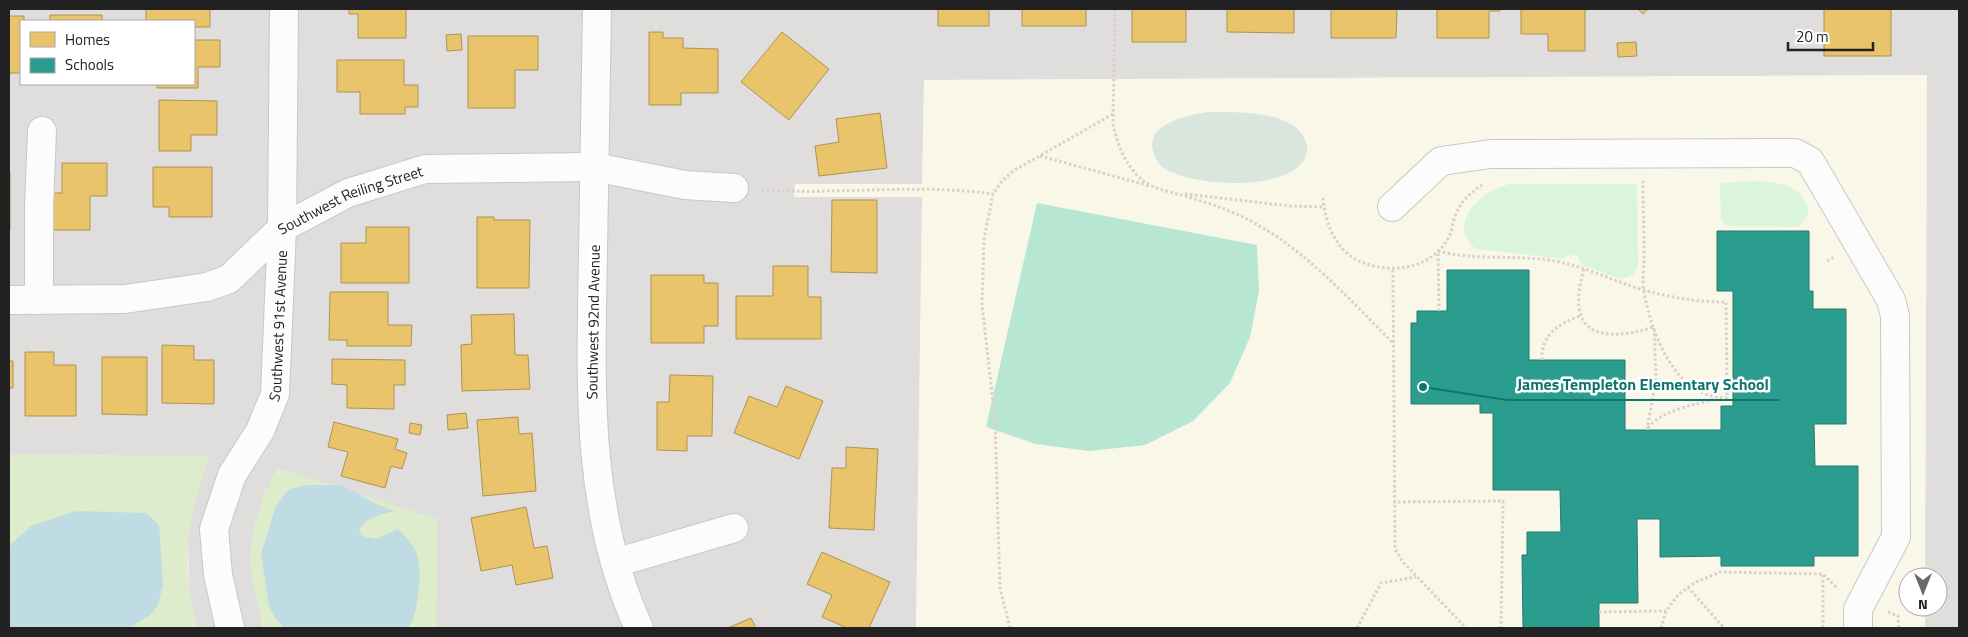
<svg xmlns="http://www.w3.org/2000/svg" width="1968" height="637" font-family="'Titillium Web',sans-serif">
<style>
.residential{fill:#dfdedc;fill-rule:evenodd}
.education{fill:#f8f7e8}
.grass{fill:#ddeccb}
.wetland{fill:#d9e6de}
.park{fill:#daf5da}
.pitch{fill:#b7e6d2}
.water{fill:#bfdbe3}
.homes{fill:#e9c46a;stroke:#ad9354}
.schools{fill:#2a9d8f;stroke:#28786e}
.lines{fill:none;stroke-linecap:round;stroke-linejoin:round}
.minor-casing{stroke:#c9c8c7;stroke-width:30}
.path{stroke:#dccecd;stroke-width:3;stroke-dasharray:2.5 2.5;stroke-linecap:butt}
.minor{stroke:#fdfcfc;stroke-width:28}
.labels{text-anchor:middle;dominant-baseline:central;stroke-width:5;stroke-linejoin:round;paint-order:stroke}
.street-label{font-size:15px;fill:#222;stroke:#fff}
.leader{fill:none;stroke:#0f766e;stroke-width:2}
.callout-dot{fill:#0f766e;stroke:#fff;stroke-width:2}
.callout-label{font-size:16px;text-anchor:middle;font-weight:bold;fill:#0f766e;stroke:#fff;stroke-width:5;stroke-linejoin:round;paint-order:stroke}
</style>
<rect width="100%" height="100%" fill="#f0eeeb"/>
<!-- residential -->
<path class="residential" d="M 9,9 L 1959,9 L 1959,628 L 1925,628 L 1925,607 L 1938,607 L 1938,577 L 1925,577 L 1927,75 L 924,80 L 916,628 L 436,628 L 437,519 L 266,489 L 253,534 L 259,609 L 263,628 L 197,628 L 189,591 L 188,532 L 196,494 L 209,457 L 9,454 ZM 21,21 L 194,21 L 194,84 L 21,84 Z"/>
<!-- education -->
<path class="education" d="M 1927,75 L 1925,577 L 1908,577 L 1908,607 L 1925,607 L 1925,628 L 916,628 L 922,197 L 794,197 L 795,184 L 922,184 L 924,80 Z"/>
<!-- grass -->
<path class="grass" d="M 9,454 L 210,457 C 186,516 180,566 197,628 L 9,628 Z
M 278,468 L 437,519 L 436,628 L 264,628 C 260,613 255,598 253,583 C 245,543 258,502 278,468 Z"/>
<!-- wetland -->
<path class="wetland" d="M 1208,112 C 1235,112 1295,110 1305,140 C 1308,146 1308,152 1305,158 C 1287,193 1194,186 1165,169 C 1159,165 1155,158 1153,151 C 1145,123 1190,115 1208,112 Z"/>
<!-- park -->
<path class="park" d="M 1720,183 C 1746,182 1798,173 1808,208 C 1810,216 1804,222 1798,227 L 1728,226 L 1721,221 Z
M 1510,184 L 1637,184 L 1638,264 L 1634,275 L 1621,279 L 1582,265 L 1577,256 L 1570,255 L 1562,259 L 1476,249 C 1445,223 1482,190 1510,184 Z"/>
<!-- pitch -->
<path class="pitch" d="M 1037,203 L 1257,245 L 1259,291 L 1250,337 L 1230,383 L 1193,421 L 1145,445 L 1089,451 L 1036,444 L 986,427 Z"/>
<!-- water -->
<path class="water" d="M 309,485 L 342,485 L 374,503 L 394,511 C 380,515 366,517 359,531 L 362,536 L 376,539 L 398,529 C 406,538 416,546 418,558 C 421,575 419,615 408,628 L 285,628 L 277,620 L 269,606 L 261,554 L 276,506 L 289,489 Z
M 76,511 L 146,513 L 159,525 L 163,585 L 158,605 L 150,615 L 129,628 L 9,628 L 9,546 L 31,526 Z"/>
<!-- homes -->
<path class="homes" d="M 146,9 L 210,9 L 210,27 L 194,27 L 194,21 L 146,21 Z
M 349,9 L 406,9 L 406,38 L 358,38 L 358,14 L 349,14 Z
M 938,9 L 989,9 L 989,26 L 938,26 Z
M 1022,9 L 1086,9 L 1086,26 L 1022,26 Z
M 1132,9 L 1186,9 L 1186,42 L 1132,42 Z
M 1227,9 L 1294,9 L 1294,33 L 1227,32 Z
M 1331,9 L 1397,9 L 1396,38 L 1331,38 Z
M 1437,9 L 1500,9 L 1500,11 L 1489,11 L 1489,38 L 1437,38 Z
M 1521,9 L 1585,9 L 1585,51 L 1548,51 L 1548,34 L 1521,34 Z
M 1638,9 L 1648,9 L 1643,14 Z
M 1824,9 L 1891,9 L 1891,56 L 1824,56 Z
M 50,15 L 102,15 L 102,21 L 50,21 Z
M 9,16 L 24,16 L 24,21 L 21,21 L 21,73 L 9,73 Z
M 649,32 L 663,32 L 663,38 L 683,38 L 683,48 L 718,49 L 718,93 L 681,93 L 681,105 L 649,105 Z
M 782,32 L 829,69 L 789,120 L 741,82 Z
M 461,34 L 462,50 L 447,51 L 446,35 Z
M 468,36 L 538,36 L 538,70 L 515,70 L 515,108 L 468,108 Z
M 194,40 L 220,40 L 220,67 L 198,67 L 198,88 L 157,88 L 157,84 L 194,84 Z
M 1636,42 L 1637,56 L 1618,57 L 1617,43 Z
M 337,60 L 404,60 L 404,85 L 418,85 L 418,107 L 405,107 L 405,114 L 360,114 L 360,92 L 337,92 Z
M 159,100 L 217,101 L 217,135 L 191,135 L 191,151 L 159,151 Z
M 880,113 L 887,168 L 819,176 L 815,146 L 839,142 L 836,119 Z
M 62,163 L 107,163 L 107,196 L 90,196 L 90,230 L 51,230 L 51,193 L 62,193 Z
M 153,167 L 212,167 L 212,217 L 169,217 L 169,207 L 153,207 Z
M 9,172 L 10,172 L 10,230 L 9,230 Z
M 832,200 L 877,200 L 877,273 L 831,272 Z
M 477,217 L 494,217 L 494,220 L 530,220 L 529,288 L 477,288 Z
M 366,227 L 409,227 L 409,283 L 341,283 L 341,243 L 366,243 Z
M 773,266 L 808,266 L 808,297 L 821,297 L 821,339 L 736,339 L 736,296 L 773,296 Z
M 651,275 L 704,275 L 704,283 L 718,283 L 718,326 L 704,326 L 704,343 L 651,343 Z
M 330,292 L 388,292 L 388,325 L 412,325 L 411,346 L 347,346 L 347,340 L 329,340 Z
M 514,314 L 515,355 L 528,355 L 530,389 L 462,391 L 461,345 L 472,344 L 471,315 Z
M 162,345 L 194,346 L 194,360 L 214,360 L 214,404 L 162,403 Z
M 25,352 L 54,352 L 54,365 L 76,365 L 76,416 L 25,416 Z
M 102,357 L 147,357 L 147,415 L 102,414 Z
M 332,359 L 405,360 L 405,385 L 394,385 L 394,409 L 347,408 L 347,385 L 332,384 Z
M 9,361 L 13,361 L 13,388 L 9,388 Z
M 670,375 L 713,376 L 712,436 L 687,436 L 687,451 L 657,450 L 657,402 L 669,402 Z
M 786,386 L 823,401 L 799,459 L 734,433 L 749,396 L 777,407 Z
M 466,413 L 468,428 L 448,430 L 447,415 Z
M 518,417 L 519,434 L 532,433 L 536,491 L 483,496 L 477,420 Z
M 334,422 L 398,439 L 395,449 L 407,453 L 402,469 L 391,466 L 385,488 L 341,476 L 348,452 L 328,447 Z
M 410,423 L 422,425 L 420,435 L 409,433 Z
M 846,447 L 878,449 L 874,530 L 829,528 L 832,468 L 846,468 Z
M 526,507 L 534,548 L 547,546 L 553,578 L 516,585 L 512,565 L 481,571 L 471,518 Z
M 822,552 L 890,582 L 869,628 L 847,628 L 822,617 L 832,595 L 807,584 Z
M 751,618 L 756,628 L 728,628 Z"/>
<!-- schools -->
<path class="schools" d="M 1717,231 L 1809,231 L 1809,291 L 1813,291 L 1813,309 L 1846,309 L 1846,424 L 1814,424 L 1815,466 L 1858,466 L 1858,556 L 1814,556 L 1814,566 L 1721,566 L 1721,556 L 1660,557 L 1660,519 L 1637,519 L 1638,603 L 1599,603 L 1599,628 L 1523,628 L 1522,555 L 1527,555 L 1527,532 L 1561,532 L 1560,490 L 1493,490 L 1493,413 L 1480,413 L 1480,404 L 1411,404 L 1411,323 L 1417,323 L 1417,311 L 1447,311 L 1447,270 L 1529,270 L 1529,360 L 1625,360 L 1625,430 L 1721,430 L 1721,406 L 1733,406 L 1733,291 L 1717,291 Z"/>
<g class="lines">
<defs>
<g id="minor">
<path d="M 597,9 C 595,90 595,171 593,252 C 591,379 584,509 639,628"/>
<path d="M 1392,207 L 1441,161 L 1491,154 L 1795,153 L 1810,161 L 1891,300 L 1895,316 L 1896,537 L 1858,609 L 1858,628"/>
<path id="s1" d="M 9,300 L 125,299 L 207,287 L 229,279 L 282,228 L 348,193 L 425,169 L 594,167 L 685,185 L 734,188"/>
<path d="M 39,300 L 39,207 L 42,131"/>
<path d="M 615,563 L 734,528"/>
<path id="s2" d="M 230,628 L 218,575 L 214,529 L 232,475 L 260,431 L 275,394 L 282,228 L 284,9"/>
</g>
</defs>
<!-- minor casing -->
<use href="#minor" class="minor-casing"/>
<!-- path -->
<path class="path" d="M 1115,9 L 1113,123 C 1117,144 1125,165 1142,180 C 1154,190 1173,192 1188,197 C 1208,203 1227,209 1245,218 C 1303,247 1348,298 1393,343
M 1040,156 L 1150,186
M 762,190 C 839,195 917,183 993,194
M 1185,194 L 1290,206 L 1324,207
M 1323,198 C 1325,222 1335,250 1359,261 C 1390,275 1431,270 1449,237 C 1452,232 1452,225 1454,219 C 1459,203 1469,194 1482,185
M 1827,261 L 1834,257
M 1584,269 C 1565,333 1598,344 1654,327 L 1656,378 L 1647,430 C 1657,411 1697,404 1716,399
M 1393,270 L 1395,549 L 1403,562 L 1466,628
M 1439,311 L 1438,251 C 1474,261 1521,254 1560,262 C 1583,267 1606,277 1628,285 C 1660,296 1693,302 1726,302 L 1727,398 C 1675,398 1652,335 1644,292 C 1642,281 1644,269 1644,258 C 1644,232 1643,206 1643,181
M 1542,360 C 1541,335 1558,324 1580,316
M 1393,502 L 1503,501 L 1501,628
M 1823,575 L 1823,628
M 1688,587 L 1724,628
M 1599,612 L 1666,611
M 1888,612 L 1898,616 L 1899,628
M 1010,628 L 1000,588 L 995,420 L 982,304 L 984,239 L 993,194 L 1001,182 L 1013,171 L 1113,114
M 1357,628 L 1381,583 L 1416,577
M 1661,628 L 1666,611 L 1678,595 L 1694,583 L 1720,572 L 1823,574 L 1838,589"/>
<!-- minor -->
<use href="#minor" class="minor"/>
</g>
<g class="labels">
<!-- street labels -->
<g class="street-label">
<text stroke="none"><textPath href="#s1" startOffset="370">Southwest Reiling Street</textPath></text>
<text transform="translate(593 322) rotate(-89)">Southwest 92nd Avenue</text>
<text stroke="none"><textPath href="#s2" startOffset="318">Southwest 91st Avenue</textPath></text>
</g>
</g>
<!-- callouts -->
<path class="leader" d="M1423 387L1507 400H1779"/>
<circle class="callout-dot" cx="1423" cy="387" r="5"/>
<g class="callout-label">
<text x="1643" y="390">James Templeton Elementary School</text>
</g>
<!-- border -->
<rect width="1968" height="637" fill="none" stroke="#222222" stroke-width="20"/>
<!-- legend -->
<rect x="20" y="20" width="175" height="65" fill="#ffffff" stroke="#a7a7a7"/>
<rect x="30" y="32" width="25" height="15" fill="#e9c46a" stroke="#a7a7a7"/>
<text x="65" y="45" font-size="15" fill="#222222">Homes</text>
<rect x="30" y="58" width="25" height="15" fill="#2a9d8f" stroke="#a7a7a7"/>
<text x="65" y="70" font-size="15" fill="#222222">Schools</text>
<!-- north arrow -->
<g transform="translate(1923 592) rotate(180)"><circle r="24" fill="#ffffff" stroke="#a7a7a7"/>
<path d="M0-4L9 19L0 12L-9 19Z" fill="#6a6968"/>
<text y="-8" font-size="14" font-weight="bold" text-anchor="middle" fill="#222222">N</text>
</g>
<!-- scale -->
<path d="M1788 42v8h85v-8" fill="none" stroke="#222222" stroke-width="2.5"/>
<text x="1796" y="42" font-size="15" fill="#222222" stroke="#ffffff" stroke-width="4" paint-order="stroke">20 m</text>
</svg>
